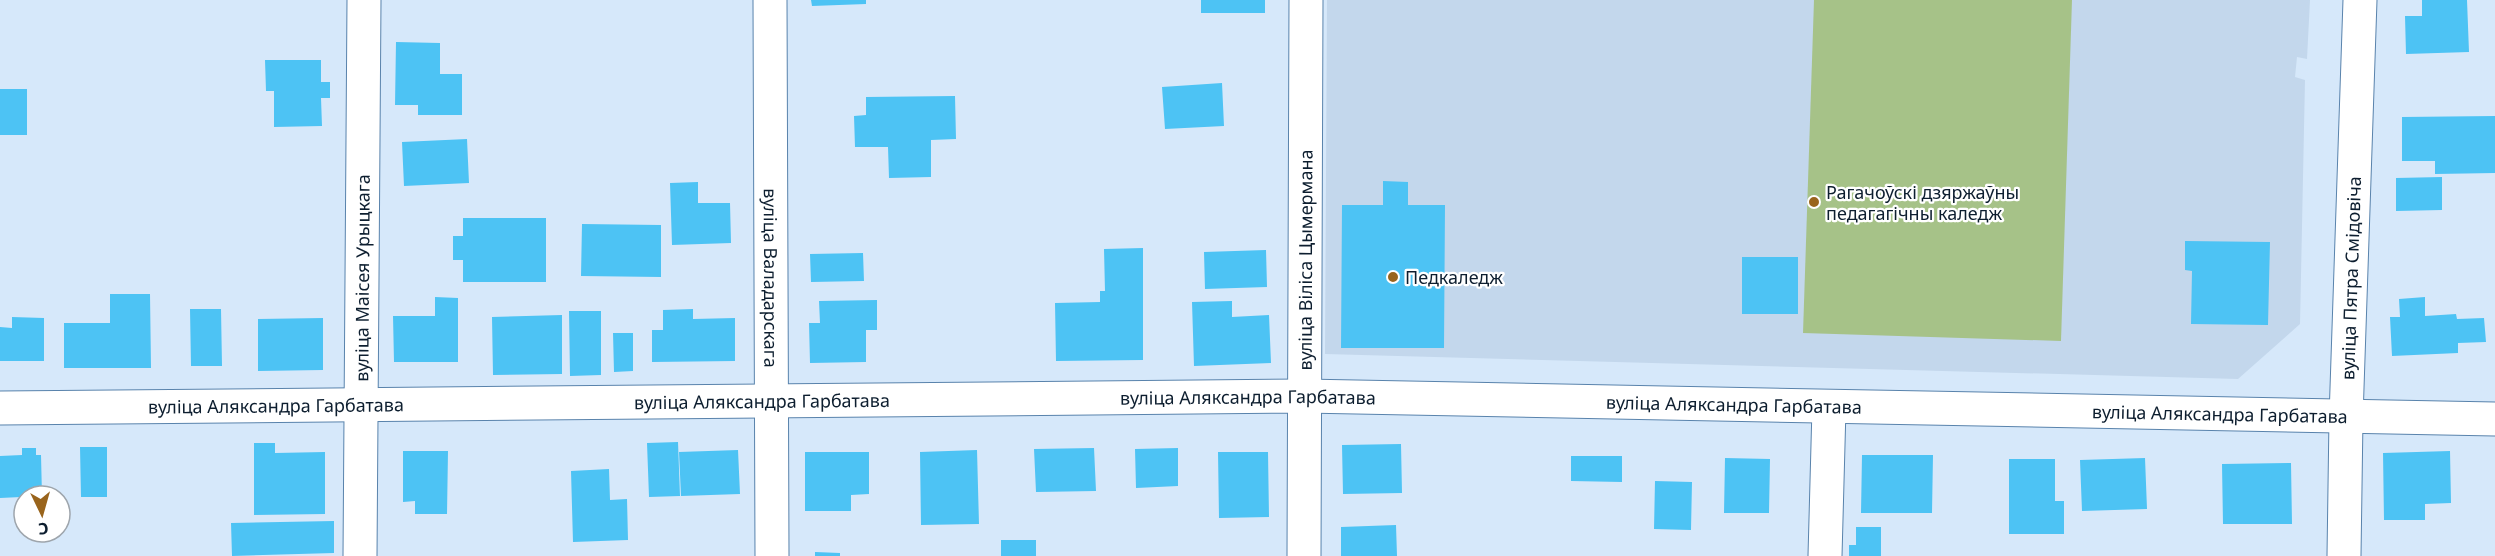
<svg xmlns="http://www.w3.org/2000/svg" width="2495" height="556" font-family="'Noto Sans',sans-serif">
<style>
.built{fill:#c3d7ec}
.green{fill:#a6c288}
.building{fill:#4dc3f4}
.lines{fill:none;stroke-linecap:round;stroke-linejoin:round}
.minor-casing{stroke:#5983ac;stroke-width:35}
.minor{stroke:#fff;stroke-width:33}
.poi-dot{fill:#99641c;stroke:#fff;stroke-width:2}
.labels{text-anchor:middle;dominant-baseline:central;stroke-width:4.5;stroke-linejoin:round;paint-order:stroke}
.poi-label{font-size:18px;fill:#0d1e2f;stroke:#fff;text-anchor:start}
.street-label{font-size:18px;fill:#0d1e2f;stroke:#fff}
</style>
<rect width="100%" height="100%" fill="#d6e8fa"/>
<!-- built -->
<path class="built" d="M 1327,0 L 2310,0 L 2307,59 L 2297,57 L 2295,77 L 2305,80 L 2300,324 L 2238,379 L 1325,354 Z"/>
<!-- green -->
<path class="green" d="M 1814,0 L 2072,0 L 2061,341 L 1803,333 Z"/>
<!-- building -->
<path class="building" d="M 811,0 L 866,0 L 866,4 L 812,6 Z
M 1201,0 L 1265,0 L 1265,13 L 1201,13 Z
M 2422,0 L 2467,0 L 2469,52 L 2406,54 L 2405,16 L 2422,16 Z
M 396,42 L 440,43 L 440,74 L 462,74 L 462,115 L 418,115 L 418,105 L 395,105 Z
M 265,60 L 321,60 L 321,82 L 330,82 L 330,98 L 321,98 L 322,126 L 274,127 L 274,91 L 266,91 Z
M 1222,83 L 1224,126 L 1165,129 L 1162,87 Z
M 0,89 L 27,89 L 27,135 L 0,135 Z
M 955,96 L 956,139 L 931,140 L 931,177 L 889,178 L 888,147 L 855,147 L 854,116 L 866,115 L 866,97 Z
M 2495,116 L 2495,173 L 2435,174 L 2435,161 L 2402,161 L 2402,117 Z
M 467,139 L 469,183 L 404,186 L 402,142 Z
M 2442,177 L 2442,210 L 2396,211 L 2396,178 Z
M 1383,181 L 1408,182 L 1408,205 L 1445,205 L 1444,348 L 1341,348 L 1342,205 L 1383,205 Z
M 698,182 L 698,203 L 730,203 L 731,243 L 672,245 L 670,183 Z
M 463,218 L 546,218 L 546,282 L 463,282 L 463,260 L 453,260 L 453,236 L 463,236 Z
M 582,224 L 661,225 L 661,277 L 581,276 Z
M 2185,241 L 2270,242 L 2268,325 L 2191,324 L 2192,271 L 2185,270 Z
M 1143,248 L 1143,360 L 1056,361 L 1055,303 L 1100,302 L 1100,291 L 1105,291 L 1104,249 Z
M 1266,250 L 1267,287 L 1205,289 L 1204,252 Z
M 863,253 L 864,281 L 811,282 L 810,254 Z
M 1742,257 L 1798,257 L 1798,314 L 1742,314 Z
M 110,294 L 150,294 L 151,368 L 64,368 L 64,323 L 110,323 Z
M 435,297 L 458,298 L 458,362 L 394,362 L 393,316 L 435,316 Z
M 2425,297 L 2425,316 L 2456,314 L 2457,319 L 2484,318 L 2486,342 L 2458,343 L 2458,353 L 2392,356 L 2390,317 L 2400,317 L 2399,299 Z
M 877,300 L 877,330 L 866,330 L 866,362 L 810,363 L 809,323 L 820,323 L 819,301 Z
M 1232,301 L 1232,317 L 1269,315 L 1271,363 L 1194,366 L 1192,302 Z
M 190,309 L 221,309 L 222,366 L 191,366 Z
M 693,309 L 693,319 L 735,318 L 735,361 L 652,362 L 652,330 L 663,330 L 663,310 Z
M 569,311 L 601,311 L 601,375 L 570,376 Z
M 562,315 L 562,374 L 493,375 L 492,317 Z
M 12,317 L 44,318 L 44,361 L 0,361 L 0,327 L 12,328 Z
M 323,318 L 323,370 L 258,371 L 258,319 Z
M 613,333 L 633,333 L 633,371 L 614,372 Z
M 678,442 L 680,496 L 649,497 L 647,443 Z
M 254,443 L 275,443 L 275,453 L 325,452 L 325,514 L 254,515 Z
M 1401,444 L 1402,493 L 1343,494 L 1342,445 Z
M 80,447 L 107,447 L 107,497 L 81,497 Z
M 22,448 L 36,448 L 36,455 L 41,455 L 42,496 L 0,498 L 0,456 L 22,455 Z
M 1094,448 L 1096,491 L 1036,492 L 1034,449 Z
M 1178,448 L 1178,486 L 1136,488 L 1135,449 Z
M 738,450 L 740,494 L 681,496 L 679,452 Z
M 977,450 L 979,524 L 921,525 L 920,452 Z
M 403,451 L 448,451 L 447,514 L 415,514 L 415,501 L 403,502 Z
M 2450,451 L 2451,503 L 2425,504 L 2425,520 L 2384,520 L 2383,453 Z
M 805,452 L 869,452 L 869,494 L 851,495 L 851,511 L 805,511 Z
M 1218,452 L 1268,452 L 1269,517 L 1219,518 Z
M 1862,455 L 1933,455 L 1932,513 L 1861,513 Z
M 1571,456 L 1622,456 L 1622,482 L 1571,481 Z
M 1725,458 L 1770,459 L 1769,513 L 1724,513 Z
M 2145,458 L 2147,509 L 2082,511 L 2080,460 Z
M 2009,459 L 2055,459 L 2055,501 L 2064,501 L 2064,534 L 2009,534 Z
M 2291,463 L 2292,524 L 2223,524 L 2222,464 Z
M 609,469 L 610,500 L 627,499 L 628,540 L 573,542 L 571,471 Z
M 1655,481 L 1692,482 L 1691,530 L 1654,529 Z
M 334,521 L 334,553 L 232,556 L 231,523 Z
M 1396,525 L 1397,556 L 1341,556 L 1341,527 Z
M 1856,527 L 1881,527 L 1881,556 L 1849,556 L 1849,545 L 1856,545 Z
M 1001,540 L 1036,540 L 1036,556 L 1001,556 Z
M 815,552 L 840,553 L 840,556 L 815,556 Z"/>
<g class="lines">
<defs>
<g id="minor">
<path id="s1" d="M 770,0 L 772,556"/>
<path id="s2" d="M 0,408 L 1304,396 L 2495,419"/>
<path id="s3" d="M 360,556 L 364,0"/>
<path id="s4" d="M 1304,556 L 1306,0"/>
<path d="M 1825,556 L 1829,408"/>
<path id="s5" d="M 2344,556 L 2346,418 L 2360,0"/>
</g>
</defs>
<!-- minor casing -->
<use href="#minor" class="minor-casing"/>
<!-- minor -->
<use href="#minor" class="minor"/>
</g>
<!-- markers -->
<g class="poi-dot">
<circle cx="1814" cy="202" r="6"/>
<circle cx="1393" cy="277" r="6"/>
</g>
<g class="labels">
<!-- poi labels -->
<g class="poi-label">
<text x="1826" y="192">Рагачоўскі дзяржаўны<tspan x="1826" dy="21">педагагічны каледж</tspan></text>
<text x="1405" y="277">Педкаледж</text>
</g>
<!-- street labels -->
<g class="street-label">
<text stroke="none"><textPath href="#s4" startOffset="296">вуліца Віліса Цымермана</textPath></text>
<text stroke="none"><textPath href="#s3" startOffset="278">вуліца Маісея Урыцкага</textPath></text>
<text stroke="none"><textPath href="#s1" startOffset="278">вуліца Валадарскага</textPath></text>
<text stroke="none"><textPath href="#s5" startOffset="278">вуліца Пятра Смідовіча</textPath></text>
<text stroke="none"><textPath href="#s2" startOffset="1248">вуліца Аляксандра Гарбатава</textPath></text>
<text stroke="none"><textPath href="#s2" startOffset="762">вуліца Аляксандра Гарбатава</textPath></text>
<text stroke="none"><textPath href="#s2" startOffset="276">вуліца Аляксандра Гарбатава</textPath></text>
<text stroke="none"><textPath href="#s2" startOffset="1734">вуліца Аляксандра Гарбатава</textPath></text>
<text stroke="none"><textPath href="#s2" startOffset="2220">вуліца Аляксандра Гарбатава</textPath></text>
</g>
</g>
<!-- north arrow -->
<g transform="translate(42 514) rotate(175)"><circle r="28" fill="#ffffff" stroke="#9ea5ac" stroke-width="1.5"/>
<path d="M0-4.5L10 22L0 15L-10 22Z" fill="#99641c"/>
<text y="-9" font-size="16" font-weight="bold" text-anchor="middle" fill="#0d1e2f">С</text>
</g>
</svg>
